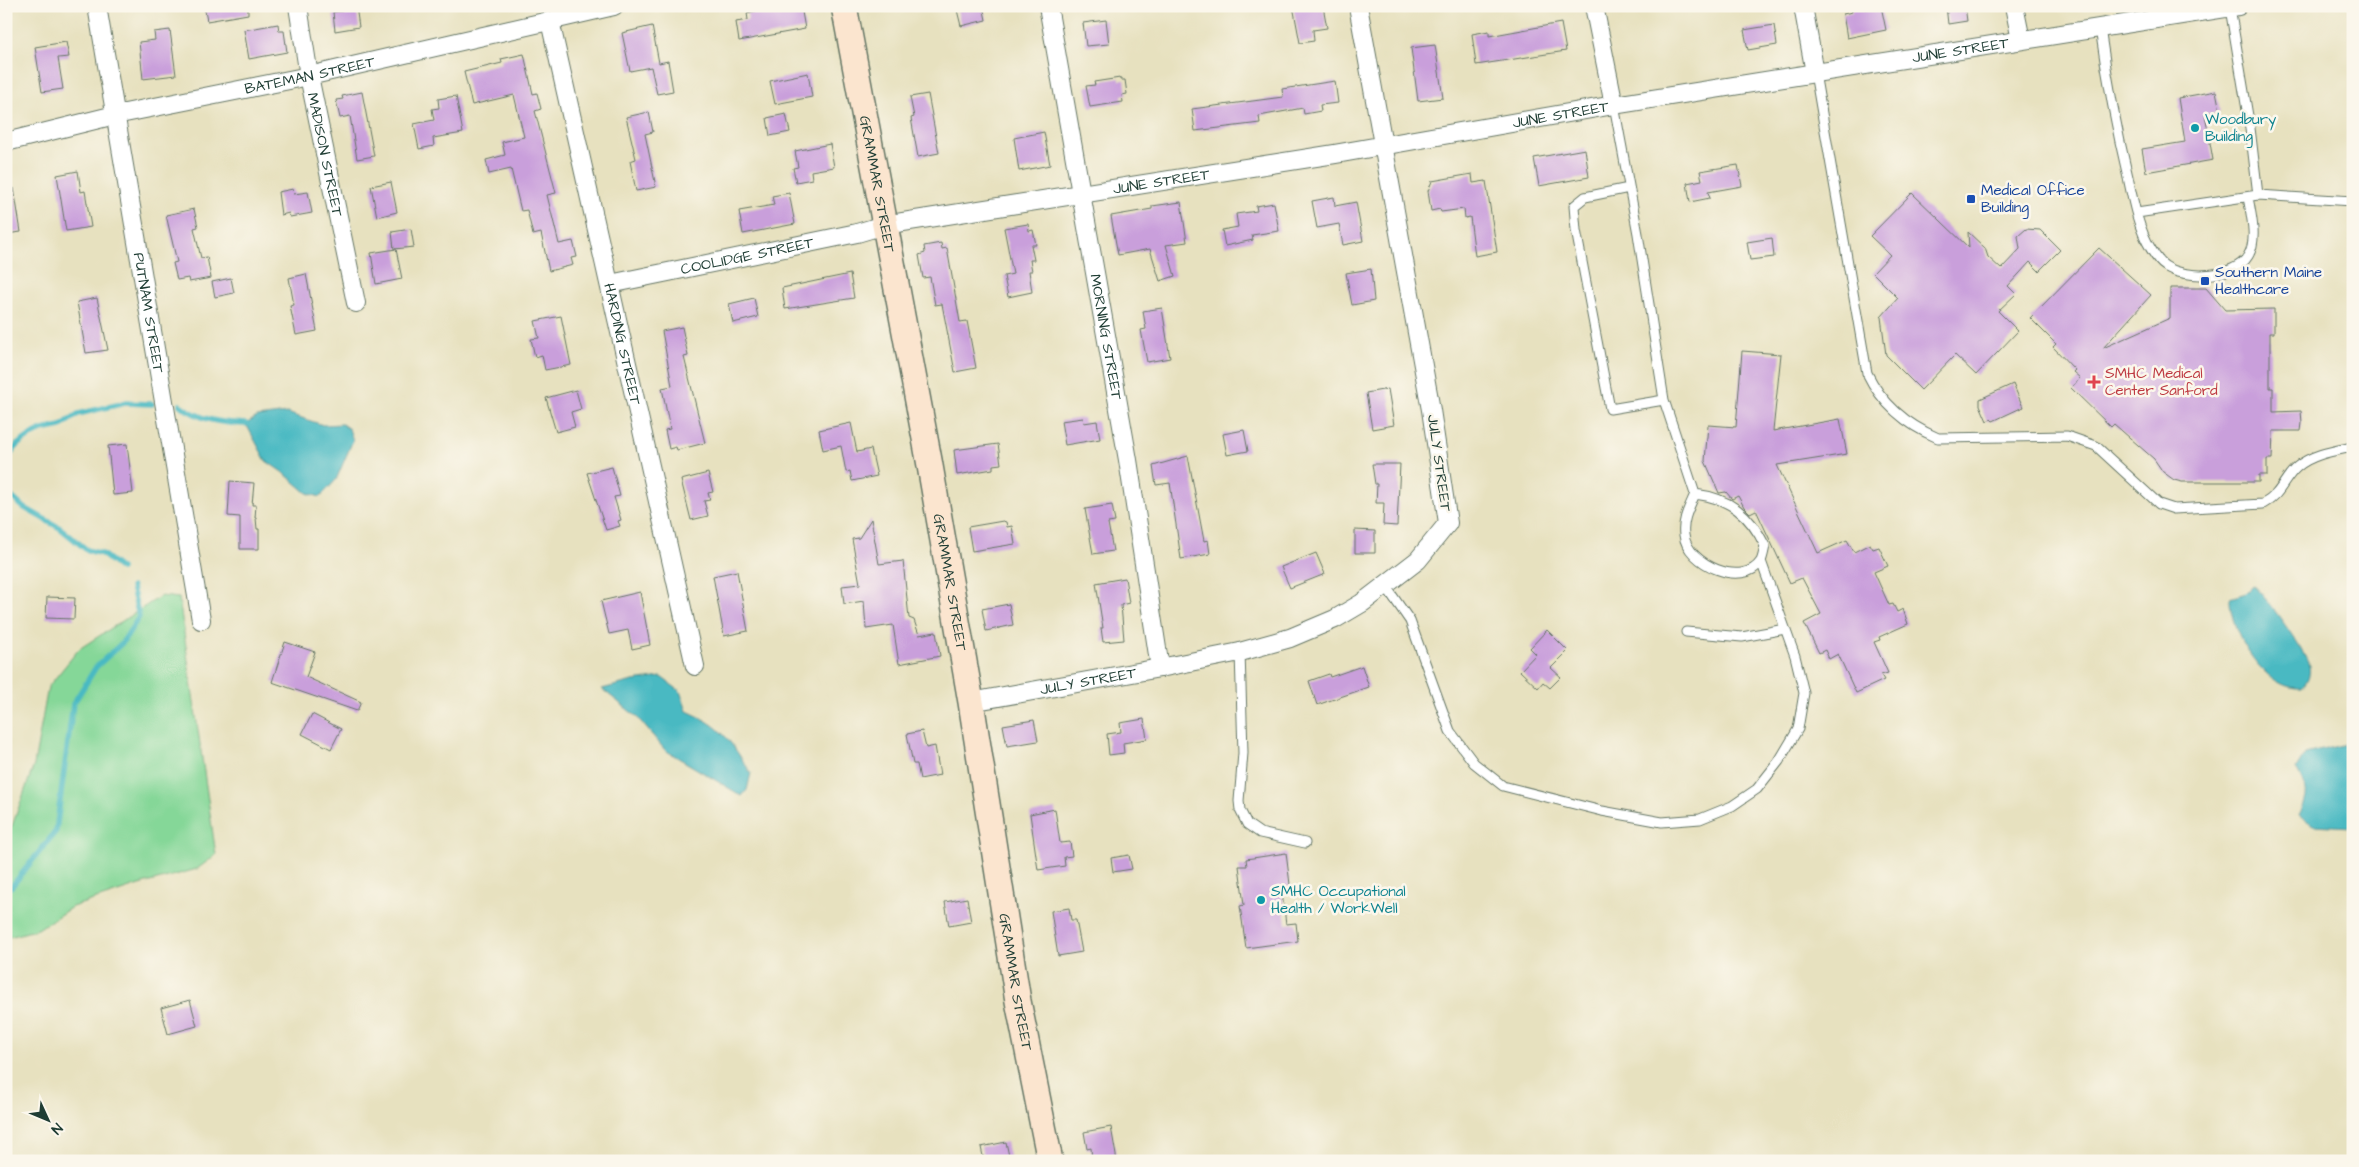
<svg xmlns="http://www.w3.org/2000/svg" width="2359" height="1167" font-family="'Architects Daughter',sans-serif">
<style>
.green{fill:#85d798;stroke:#528a66}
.water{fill:#4ab9c2;stroke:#347b7b}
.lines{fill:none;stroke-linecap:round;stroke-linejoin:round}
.stream{stroke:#4ab9c2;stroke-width:5.5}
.building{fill:#c99fdb}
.lane-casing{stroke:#657665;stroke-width:11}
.street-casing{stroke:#657665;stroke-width:20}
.secondary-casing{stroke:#657665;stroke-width:28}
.lane{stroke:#fff;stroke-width:9}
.street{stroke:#fff;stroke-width:18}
.secondary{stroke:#fbe5cf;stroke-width:25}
.culture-dot{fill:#0f9aa8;stroke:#fbf7ec;stroke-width:2}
.transit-dot{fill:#1a4fb4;stroke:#fbf7ec;stroke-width:2}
.health-dot{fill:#e0444e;stroke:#fbf7ec;stroke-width:2}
.labels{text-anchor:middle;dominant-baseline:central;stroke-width:5;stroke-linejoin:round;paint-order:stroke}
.street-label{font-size:15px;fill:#1f3d34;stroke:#fbf7ec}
.culture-label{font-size:15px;fill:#0d838f;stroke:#fbf7ec;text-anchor:start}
.transit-label{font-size:15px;fill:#164399;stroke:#fbf7ec;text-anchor:start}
.health-label{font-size:15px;fill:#be3a42;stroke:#fbf7ec;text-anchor:start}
</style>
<rect width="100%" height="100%" fill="#fbf7ec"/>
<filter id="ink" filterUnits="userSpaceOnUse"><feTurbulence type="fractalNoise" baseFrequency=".02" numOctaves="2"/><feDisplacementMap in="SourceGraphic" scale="10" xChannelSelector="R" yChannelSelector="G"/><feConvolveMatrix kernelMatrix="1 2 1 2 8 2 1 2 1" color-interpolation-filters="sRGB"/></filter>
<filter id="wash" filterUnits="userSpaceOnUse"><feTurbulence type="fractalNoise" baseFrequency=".0096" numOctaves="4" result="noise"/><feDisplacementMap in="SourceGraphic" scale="20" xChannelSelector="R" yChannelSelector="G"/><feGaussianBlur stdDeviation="1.12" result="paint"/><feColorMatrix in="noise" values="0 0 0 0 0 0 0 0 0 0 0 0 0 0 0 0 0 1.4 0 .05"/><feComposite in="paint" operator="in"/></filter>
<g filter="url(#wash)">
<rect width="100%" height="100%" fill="#e7e1bf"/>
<!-- green -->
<path class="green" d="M 161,596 L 179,598 L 216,855 L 197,869 L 139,885 L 72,907 L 38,929 L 6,938 L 6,832 L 12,826 L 34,765 L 48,687 L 79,649 Z"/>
<!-- water -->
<path class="water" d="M 287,413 L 323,425 L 342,424 L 349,429 L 353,440 L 336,480 L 320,497 L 307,493 L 285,474 L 266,461 L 246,424 L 257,417 Z
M 2253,586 C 2265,594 2307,654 2309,666 C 2311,675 2307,681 2302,688 C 2264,691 2229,630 2230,598 L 2246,593 Z
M 661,677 L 680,691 L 687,711 C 724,727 729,740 751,773 L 747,790 L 742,796 L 665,750 L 637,717 L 602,689 L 633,681 Z
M 2353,740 L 2353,827 L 2313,825 L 2299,815 C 2310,793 2308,790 2296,769 L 2305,754 L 2343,745 Z"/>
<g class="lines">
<!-- stream -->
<path class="stream" d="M 180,405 C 200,420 220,423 246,424
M 6,461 L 17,445 L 31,435 L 42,430 L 61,426 L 78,414 L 125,403 L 152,404
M 6,492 L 23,507 L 60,528 L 87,550 L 102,554 L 121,569
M 6,889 L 12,886 L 56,831 L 73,704 L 96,667 L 122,643 L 139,617 L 132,587"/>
</g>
<g id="blocks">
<!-- building -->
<path class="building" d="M 204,6 L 248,6 L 248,14 L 207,21 Z
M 342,6 L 356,6 L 359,27 L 335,31 L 333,12 L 342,11 Z
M 774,6 L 801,6 L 805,29 L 739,41 L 736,22 L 748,20 L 747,13 Z
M 956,6 L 983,6 L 986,20 L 961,26 Z
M 1293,6 L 1323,6 L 1327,28 L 1313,30 L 1314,41 L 1300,43 Z
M 1851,6 L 1865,6 L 1866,9 L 1881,6 L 1886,30 L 1847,38 L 1843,14 L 1852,12 Z
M 1946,6 L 1965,6 L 1967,21 L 1948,24 Z
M 1106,20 L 1109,44 L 1086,46 L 1083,23 Z
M 1561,23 L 1566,51 L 1476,65 L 1472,34 L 1489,31 L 1489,36 Z
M 278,24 L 279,31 L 284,31 L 287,52 L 249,59 L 244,30 Z
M 1774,25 L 1777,45 L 1748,50 L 1744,30 Z
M 652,26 L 659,63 L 668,61 L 673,91 L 657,94 L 651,67 L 630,71 L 622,33 Z
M 170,30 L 176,75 L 143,79 L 139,42 L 155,40 L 154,32 Z
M 66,42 L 69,57 L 58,58 L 63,89 L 42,92 L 35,47 Z
M 1435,45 L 1443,98 L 1418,101 L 1411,48 Z
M 524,54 L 533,94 L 537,93 L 541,109 L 535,111 L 556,193 L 547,195 L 559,244 L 573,241 L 577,257 L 571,258 L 573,265 L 549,271 L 541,233 L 533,235 L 527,210 L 521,211 L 511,169 L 489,174 L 486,160 L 505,155 L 502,142 L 524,137 L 514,95 L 472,105 L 464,72 L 502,63 L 501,59 Z
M 808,73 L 812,97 L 775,104 L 770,81 Z
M 1120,78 L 1120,80 L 1125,80 L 1127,94 L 1122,95 L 1123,102 L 1090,107 L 1086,86 L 1095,85 L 1094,82 Z
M 1335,81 L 1338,103 L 1320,105 L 1321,111 L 1304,114 L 1303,108 L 1259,116 L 1260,123 L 1195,131 L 1192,109 L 1283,97 L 1282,89 Z
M 2216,91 L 2220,111 L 2205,114 L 2213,160 L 2146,172 L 2142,149 L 2185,142 L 2178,98 Z
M 362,92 L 374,156 L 357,159 L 350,116 L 340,118 L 336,100 L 343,99 L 342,96 Z
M 928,94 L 939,153 L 918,157 L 911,118 L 914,117 L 910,97 Z
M 456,96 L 463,133 L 433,138 L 434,146 L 419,149 L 414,124 L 434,120 L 432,109 L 439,108 L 438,99 Z
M 649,112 L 653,132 L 645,134 L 656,187 L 636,191 L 630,161 L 636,159 L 626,117 Z
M 786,114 L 790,132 L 770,136 L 767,118 Z
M 1044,132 L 1050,165 L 1019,171 L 1014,138 Z
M 830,144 L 834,167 L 811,171 L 812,179 L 796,182 L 793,168 L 798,167 L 795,151 Z
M 1585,149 L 1589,177 L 1539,186 L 1534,158 Z
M 1738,165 L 1742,186 L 1708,192 L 1710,198 L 1690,202 L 1687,183 L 1702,180 L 1700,171 Z
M 78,171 L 81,192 L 85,191 L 91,227 L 66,231 L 57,175 Z
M 1472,174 L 1473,183 L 1486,181 L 1497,252 L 1475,256 L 1470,217 L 1465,218 L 1464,209 L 1441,212 L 1440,209 L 1431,211 L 1428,191 L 1432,181 Z
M 391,182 L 397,212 L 377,217 L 371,186 Z
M 14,188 L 21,232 L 6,234 L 6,189 Z
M 293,189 L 294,194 L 308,192 L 312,213 L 290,217 L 289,213 L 281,215 L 278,192 Z
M 789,193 L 795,224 L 743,234 L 739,211 L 774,205 L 772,196 Z
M 1912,193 L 1969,248 L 1968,232 L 1985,248 L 1988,257 L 2001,269 L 2020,249 L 2018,236 L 2026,229 L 2040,230 L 2060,250 L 2039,271 L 2030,262 L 2008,286 L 2016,294 L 1998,311 L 2018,331 L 1976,375 L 1955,355 L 1921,390 L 1886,355 L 1881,317 L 1898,298 L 1873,273 L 1890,255 L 1870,236 Z
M 1334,197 L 1335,206 L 1356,202 L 1363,241 L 1343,245 L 1339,224 L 1317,228 L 1312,201 Z
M 1181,202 L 1187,242 L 1166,245 L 1175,276 L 1160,281 L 1150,249 L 1118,255 L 1111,216 L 1152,209 L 1152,206 Z
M 1274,203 L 1279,231 L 1252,235 L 1253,240 L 1225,246 L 1222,230 L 1238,227 L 1236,214 L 1257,211 L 1256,206 Z
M 194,209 L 198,227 L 194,228 L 201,258 L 207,257 L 211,278 L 189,282 L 188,278 L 177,280 L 173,263 L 177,262 L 166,215 Z
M 1028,224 L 1029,231 L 1033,230 L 1036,245 L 1031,245 L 1034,260 L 1030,260 L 1032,271 L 1029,271 L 1032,292 L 1008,297 L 1004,276 L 1013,274 L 1004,228 Z
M 411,229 L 414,247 L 394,249 L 392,232 Z
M 1772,238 L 1774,257 L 1750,260 L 1747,242 Z
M 941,243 L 942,249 L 947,248 L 960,322 L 967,321 L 976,368 L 955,372 L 942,304 L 935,305 L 930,277 L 923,278 L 919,255 L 925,253 L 924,246 Z
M 2099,248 L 2151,295 L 2103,348 L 2170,318 L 2170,288 L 2206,288 L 2225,310 L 2274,309 L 2274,333 L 2270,333 L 2270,388 L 2273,388 L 2273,412 L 2301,411 L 2302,423 L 2301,431 L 2273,431 L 2272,459 L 2267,459 L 2267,475 L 2259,475 L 2259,482 L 2182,482 L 2174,480 L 2163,472 L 2154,459 L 2114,424 L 2111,427 L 2071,388 L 2080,378 L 2073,372 L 2075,370 L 2053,347 L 2056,344 L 2030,318 Z
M 396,249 L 402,279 L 376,284 L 371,253 Z
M 1371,269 L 1374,301 L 1352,305 L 1346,273 Z
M 306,274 L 317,331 L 296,335 L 290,306 L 294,305 L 289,278 Z
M 850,274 L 854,298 L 785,309 L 782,288 Z
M 231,278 L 234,293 L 215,297 L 212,282 Z
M 97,298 L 108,350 L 86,353 L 77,302 Z
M 754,298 L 758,317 L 733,323 L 729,304 Z
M 1162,308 L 1170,358 L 1147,362 L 1141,330 L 1146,329 L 1143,311 Z
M 561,316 L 571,365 L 545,370 L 542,355 L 535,357 L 531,339 L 539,338 L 535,321 Z
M 682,327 L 688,356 L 684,357 L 705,443 L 677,450 L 676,447 L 669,449 L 665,430 L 670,429 L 662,388 L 672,386 L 662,331 Z
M 1742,351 L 1781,354 L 1773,431 L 1840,419 L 1847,454 L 1777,465 L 1818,553 L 1847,540 L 1854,552 L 1870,544 L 1873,549 L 1879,547 L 1888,566 L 1874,572 L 1889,605 L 1893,604 L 1897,612 L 1903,609 L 1908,624 L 1879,637 L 1880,640 L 1874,642 L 1888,673 L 1881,675 L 1884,680 L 1856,693 L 1838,654 L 1829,659 L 1825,650 L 1819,653 L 1804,623 L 1821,614 L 1802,578 L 1790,583 L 1756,510 L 1750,513 L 1744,507 L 1738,496 L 1732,499 L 1726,492 L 1719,493 L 1705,461 L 1708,425 L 1736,427 Z
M 2013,384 L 2023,407 L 1993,421 L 1991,419 L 1987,421 L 1980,405 L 1980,399 Z
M 1388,389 L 1394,425 L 1372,429 L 1366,393 Z
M 576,390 L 581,409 L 571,412 L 575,427 L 556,432 L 546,398 Z
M 1083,418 L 1084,423 L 1097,421 L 1100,439 L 1065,445 L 1061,421 Z
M 851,423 L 857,452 L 871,449 L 877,476 L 852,481 L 850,471 L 846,472 L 841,446 L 823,450 L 819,430 Z
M 1244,430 L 1248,451 L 1227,455 L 1223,434 Z
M 127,444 L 133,493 L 113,495 L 108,446 Z
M 998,444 L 1001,464 L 993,465 L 993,469 L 957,475 L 954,450 Z
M 1188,456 L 1204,541 L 1208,540 L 1210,554 L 1181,559 L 1170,483 L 1156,485 L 1153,466 Z
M 1372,464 L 1400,464 L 1397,526 L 1383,525 L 1384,503 L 1376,503 L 1377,484 L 1375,484 Z
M 612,467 L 620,496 L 614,497 L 621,520 L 618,521 L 620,526 L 606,530 L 587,473 Z
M 708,473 L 713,492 L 708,493 L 710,500 L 704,501 L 708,516 L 691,520 L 681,480 Z
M 230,481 L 254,483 L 252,505 L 256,505 L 255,518 L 256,518 L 257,529 L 259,529 L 259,549 L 240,549 L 240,517 L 228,516 Z
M 1112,505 L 1115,522 L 1108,523 L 1113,551 L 1093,554 L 1085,509 Z
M 871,519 L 879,564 L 903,561 L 909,618 L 914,620 L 919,635 L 936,632 L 940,656 L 899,664 L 893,625 L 866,629 L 864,601 L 844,604 L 842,586 L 860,584 L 852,539 L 859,538 Z
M 1003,521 L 1006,522 L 1007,527 L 1012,526 L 1015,544 L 972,551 L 968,527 Z
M 1355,530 L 1375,531 L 1375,553 L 1355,553 Z
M 1316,553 L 1325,574 L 1290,588 L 1281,567 Z
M 737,571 L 748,631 L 724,636 L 713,576 Z
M 1125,578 L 1129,603 L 1121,605 L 1124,640 L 1103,642 L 1101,628 L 1103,628 L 1096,583 Z
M 640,592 L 650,645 L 632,649 L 628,630 L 609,634 L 601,601 Z
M 47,597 L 75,598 L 74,619 L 46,618 Z
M 1009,604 L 1013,625 L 986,631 L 982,609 Z
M 1547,630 L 1568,651 L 1551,668 L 1561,677 L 1550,688 L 1543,682 L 1538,688 L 1520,671 L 1536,654 L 1530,648 Z
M 285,642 L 315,652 L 306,677 L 361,702 L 357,711 L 272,682 Z
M 1362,666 L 1369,687 L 1317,705 L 1309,681 L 1329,674 L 1330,677 Z
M 312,714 L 341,729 L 331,749 L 302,734 Z
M 1144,719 L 1147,739 L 1123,743 L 1124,753 L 1109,755 L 1107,734 L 1121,732 L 1120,723 Z
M 1034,720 L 1038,741 L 1007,746 L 1003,725 Z
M 922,731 L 926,748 L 935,746 L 940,775 L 920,779 L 917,764 L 913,764 L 907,734 Z
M 1055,809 L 1060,843 L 1070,842 L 1072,856 L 1064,857 L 1065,866 L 1038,870 L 1030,814 Z
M 1286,853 L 1291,892 L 1282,893 L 1286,924 L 1296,923 L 1298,941 L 1246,948 L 1240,906 L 1244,905 L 1239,866 L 1247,866 L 1246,859 Z
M 1129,855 L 1132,869 L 1113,872 L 1111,858 Z
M 967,898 L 971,922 L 949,926 L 945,902 Z
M 1069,908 L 1071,920 L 1076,920 L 1082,952 L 1058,956 L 1051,911 Z
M 190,1000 L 197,1026 L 168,1034 L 161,1008 Z
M 1111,1127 L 1117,1161 L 1092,1161 L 1091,1148 L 1087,1149 L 1084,1132 Z
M 1006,1142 L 1010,1161 L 984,1161 L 981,1147 Z"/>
</g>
</g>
<g filter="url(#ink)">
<use href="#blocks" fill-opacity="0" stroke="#657665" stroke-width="1"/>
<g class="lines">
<defs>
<path id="lane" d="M 2230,8 L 2250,128 L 2258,195
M 2100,28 C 2107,78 2116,127 2128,177 C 2133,201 2138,228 2151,249 C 2154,254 2160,263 2165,266 C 2185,280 2235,278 2248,256 C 2258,240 2251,215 2248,197
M 1815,73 L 1867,373 C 1882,404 1907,425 1938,438 L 2067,436 L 2096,446 L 2159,504 L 2174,509 L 2263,504 C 2282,494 2283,479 2297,467 C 2312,454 2334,451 2353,447
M 1614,105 L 1638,234 L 1664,400 L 1695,494 C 1729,498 1750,514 1765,546 C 1764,550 1763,557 1761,561 C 1743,589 1687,564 1684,535 C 1682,520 1689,508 1695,494
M 1629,188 L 1585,197 L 1574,206 L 1576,230 L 1610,409 L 1664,400
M 2137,213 L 2258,195 L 2353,201
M 1385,585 L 1410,621 L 1450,731 L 1474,763 L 1503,786 L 1602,811 L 1662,822 L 1700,819 L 1732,806 L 1757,789 L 1779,761 L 1798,729 L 1804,693 L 1795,656 L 1761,561
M 1686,632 L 1742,637 L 1785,629
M 1240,652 L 1243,753 L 1239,801 L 1240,810 L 1247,824 L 1260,833 L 1305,843"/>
<g id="street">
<path id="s1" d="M 97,6 L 201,620"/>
<path id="s2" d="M 298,6 L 309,76 L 356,303"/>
<path id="s3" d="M 1048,6 L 1128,460 L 1160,668"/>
<path d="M 1594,6 L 1614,105"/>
<path d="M 1803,6 L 1815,73"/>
<path d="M 2014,6 L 2021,40"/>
<path id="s4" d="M 550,21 L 695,666"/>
<path id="s5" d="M 6,142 L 115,115 L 309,76 L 614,6"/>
<path id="s6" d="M 610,284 L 857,233 L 884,225 L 1335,154 L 1614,105 L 2238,6"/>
<path id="s7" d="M 971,702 L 1160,668 L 1240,652 L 1290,638 L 1335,619 L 1362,603 L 1418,560 L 1448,523 L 1431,410 L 1358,6"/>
</g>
<g id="secondary">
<path id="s8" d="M 844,6 L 929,460 L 971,702 L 1018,1001 L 1050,1161"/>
</g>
</defs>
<!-- lane casing -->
<use href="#lane" class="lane-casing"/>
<!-- street casing -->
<use href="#street" class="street-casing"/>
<!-- secondary casing -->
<use href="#secondary" class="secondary-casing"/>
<!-- lane -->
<use href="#lane" class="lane"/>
<!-- street -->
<use href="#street" class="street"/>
<!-- secondary -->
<use href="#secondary" class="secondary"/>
</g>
</g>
<!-- markers -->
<g class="culture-dot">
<circle cx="2195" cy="128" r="5"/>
<circle cx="1261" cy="900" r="5"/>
</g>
<g class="transit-dot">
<rect x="1966" y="194" width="10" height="10" rx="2.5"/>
<rect x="2200" y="276" width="10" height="10" rx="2.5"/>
</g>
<path class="health-dot" d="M2091.5 374.5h5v5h5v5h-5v5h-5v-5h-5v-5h5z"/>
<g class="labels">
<!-- street labels -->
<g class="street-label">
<text stroke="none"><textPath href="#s6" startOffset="1371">JUNE STREET</textPath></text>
<text stroke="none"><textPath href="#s5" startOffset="311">BATEMAN STREET</textPath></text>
<text stroke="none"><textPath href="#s6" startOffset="966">JUNE STREET</textPath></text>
<text stroke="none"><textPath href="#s2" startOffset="151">MADISON STREET</textPath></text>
<text stroke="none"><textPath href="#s6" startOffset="561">JUNE STREET</textPath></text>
<text stroke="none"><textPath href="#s8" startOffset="181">GRAMMAR STREET</textPath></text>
<text stroke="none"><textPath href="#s6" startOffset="140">COOLIDGE STREET</textPath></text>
<text stroke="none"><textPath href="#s1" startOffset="311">PUTNAM STREET</textPath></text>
<text stroke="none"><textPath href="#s3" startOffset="336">MORNING STREET</textPath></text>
<text stroke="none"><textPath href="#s4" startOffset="331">HARDING STREET</textPath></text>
<text transform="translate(1439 463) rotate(82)">JULY STREET</text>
<text stroke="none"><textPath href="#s8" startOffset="586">GRAMMAR STREET</textPath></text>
<text stroke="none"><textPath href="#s7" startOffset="119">JULY STREET</textPath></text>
<text stroke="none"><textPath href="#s8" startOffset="991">GRAMMAR STREET</textPath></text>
</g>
<!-- culture labels -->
<g class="culture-label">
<text x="2205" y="119">Woodbury<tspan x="2205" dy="17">Building</tspan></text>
<text x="1271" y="891">SMHC Occupational<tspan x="1271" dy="17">Health / WorkWell</tspan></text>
</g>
<!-- transit labels -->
<g class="transit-label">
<text x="1981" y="190">Medical Office<tspan x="1981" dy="17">Building</tspan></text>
<text x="2215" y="272">Southern Maine<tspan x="2215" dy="17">Healthcare</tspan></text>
</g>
<!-- health labels -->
<g class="health-label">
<text x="2105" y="373">SMHC Medical<tspan x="2105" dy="17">Center Sanford</tspan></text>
</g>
</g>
<!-- margin -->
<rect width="2359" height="1167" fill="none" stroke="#fbf7ec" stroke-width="25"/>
<!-- north arrow -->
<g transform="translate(48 1120) rotate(134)" stroke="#fbf7ec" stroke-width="4" paint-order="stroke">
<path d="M0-4L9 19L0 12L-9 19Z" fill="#1f3d34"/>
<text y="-8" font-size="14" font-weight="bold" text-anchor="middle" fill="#1f3d34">N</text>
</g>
</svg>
